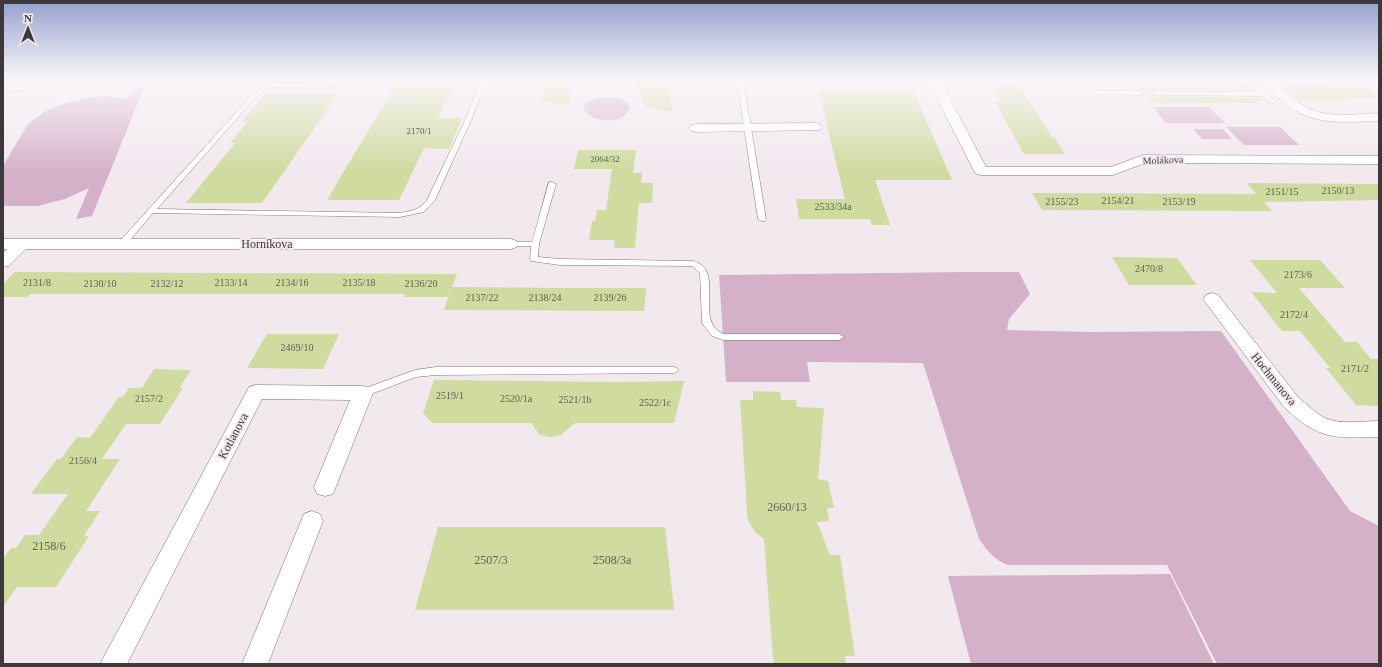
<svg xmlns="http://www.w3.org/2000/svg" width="1382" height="667" font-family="Georgia,serif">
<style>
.green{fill:#d5b1c9}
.building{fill:#cfdb9f}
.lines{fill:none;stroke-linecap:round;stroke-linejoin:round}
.lane-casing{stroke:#7a7277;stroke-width:1}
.street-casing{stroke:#7a7277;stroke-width:1}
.secondary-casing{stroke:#7a7277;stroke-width:1}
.lane{fill:#fff;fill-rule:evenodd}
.street{fill:#fff;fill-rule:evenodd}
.secondary{fill:#fcecf7;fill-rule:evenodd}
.labels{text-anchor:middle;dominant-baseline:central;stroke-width:4;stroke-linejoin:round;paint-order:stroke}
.far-number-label{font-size:9px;fill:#616154}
.far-street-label{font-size:10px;fill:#3c383b;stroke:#f2e9ef}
.number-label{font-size:10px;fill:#616154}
.street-label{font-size:12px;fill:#3c383b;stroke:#f2e9ef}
.near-number-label{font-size:12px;fill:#616154}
</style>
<rect width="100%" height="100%" fill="#f2e9ef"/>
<!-- green -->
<path class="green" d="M 144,88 L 92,216 L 76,219 L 89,188 L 65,199 L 38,206 L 7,206 L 3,205 L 3,166 L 28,124 L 44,112 L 66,103 L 91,97 L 110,96 L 127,99 L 133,90 Z
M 607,97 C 615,97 627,98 630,108 C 618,138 548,104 607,97 Z
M 1153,107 L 1209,107 L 1225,123 L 1166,123 Z
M 1226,127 L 1280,127 L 1299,145 L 1244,145 Z
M 1193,129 L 1223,129 L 1232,139 L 1202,139 Z
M 966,272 L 1019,272 L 1030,294 L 1009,319 L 1007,330 L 1090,332 L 1221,331 L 1350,511 L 1379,526 L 1379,664 L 1217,664 L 1167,565 L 1008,565 C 994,560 988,551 979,539 L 923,363 L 807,362 L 810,382 L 726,382 L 719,275 Z
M 1170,574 L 1214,664 L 971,664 L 948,576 Z"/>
<!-- building -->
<path class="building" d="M 545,78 L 567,78 L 570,86 L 569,104 L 553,103 L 542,100 Z
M 634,78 L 668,78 L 669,83 L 663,84 L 659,87 L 663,90 L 669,90 L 672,111 L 656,109 L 645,106 Z
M 1132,78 L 1232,79 L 1238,85 L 1248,85 L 1254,90 L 1155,90 L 1151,93 L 1155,96 L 1261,98 L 1266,101 L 1256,101 L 1259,103 L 1154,103 Z
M 399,79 L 457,79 L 438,118 L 462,118 L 449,149 L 424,148 L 399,200 L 327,200 Z
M 1323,82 L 1359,82 L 1379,98 L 1344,98 L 1348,101 L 1299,101 L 1280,85 L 1327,85 Z
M 992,84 L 1019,85 L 1052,137 L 1054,137 L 1065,154 L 1024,154 L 995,102 L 1002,102 Z
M 818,90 L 913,90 L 952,180 L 875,180 L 890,225 L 872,225 L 870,219 L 799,219 L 796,199 L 845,199 Z
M 266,93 L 338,94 L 262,203 L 186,203 L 235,143 L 230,143 L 248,121 L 243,121 Z
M 578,150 L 636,150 L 633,173 L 642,173 L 641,183 L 653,183 L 652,203 L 639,203 L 635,248 L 614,248 L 615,240 L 589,240 L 592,221 L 595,221 L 597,210 L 606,210 L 612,169 L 574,169 Z
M 1247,183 L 1379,184 L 1379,200 L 1264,202 L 1272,211 L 1042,210 L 1032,193 L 1256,194 Z
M 1112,257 L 1177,258 L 1197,285 L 1129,285 Z
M 1250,260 L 1320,260 L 1345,288 L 1299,288 L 1345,342 L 1357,342 L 1371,359 L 1379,359 L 1379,406 L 1356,405 L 1326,368 L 1330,368 L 1300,331 L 1282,331 L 1251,292 L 1277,293 Z
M 15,272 L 226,273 L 457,274 L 448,297 L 404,297 L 405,294 L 30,294 L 28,297 L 3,297 L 3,284 Z
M 452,287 L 559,288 L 646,288 L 644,311 L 444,310 Z
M 267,334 L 339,334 L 323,369 L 247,368 Z
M 154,369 L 191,370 L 179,388 L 183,388 L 160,424 L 126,424 L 102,459 L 120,459 L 86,511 L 100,511 L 84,536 L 89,536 L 56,587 L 17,587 L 3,607 L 3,559 L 11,548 L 16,548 L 25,535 L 39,535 L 68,494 L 31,494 L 57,459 L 61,459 L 77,437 L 90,438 L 119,397 L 123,397 L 129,388 L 142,388 Z
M 434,380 L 617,382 L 684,381 L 674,423 L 575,423 L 561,435 L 550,437 L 540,435 L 531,423 L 432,423 L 423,413 Z
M 753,391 L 780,392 L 781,400 L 796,400 L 797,407 L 824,408 L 818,479 L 828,481 L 834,508 L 827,508 L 829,521 L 817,522 L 830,555 L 840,555 L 855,656 L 845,656 L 846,664 L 774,664 L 774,659 L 773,659 L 764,539 L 755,532 L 748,521 L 747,511 L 740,400 L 753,400 Z
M 438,527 L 665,527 L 674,610 L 415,610 Z"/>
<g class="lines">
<defs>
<path id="lane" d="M 368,78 L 378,78 L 351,86 L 275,87 L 268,88 L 255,98 L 157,209 L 400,213 C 411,211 420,210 427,200 L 466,118 L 480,82 L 475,78 L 482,78 L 486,81 L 472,118 L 435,200 L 424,212 L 400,217 L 153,213 L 125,246 L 119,246 L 118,244 L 119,242 L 251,96 L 264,86 L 275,83 L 351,82 Z
M 689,78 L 743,79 L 766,219 L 765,221 L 762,221 L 758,219 L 737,81 L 695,79 L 684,87 L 663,89 L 660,87 C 669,81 678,87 689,78 Z
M 1243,78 L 1250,78 L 1275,101 L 1275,103 L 1271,103 L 1262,96 L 1155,95 L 1152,93 L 1155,91 L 1258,92 Z
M 1091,91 L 1141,91 L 1144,93 L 1141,95 L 1093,94 L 1090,92 Z
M 549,182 L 552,182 L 556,184 L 539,244 L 538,257 L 560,259 L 693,261 C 727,270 692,322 724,334 L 839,334 L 844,337 L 839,340 L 723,340 L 712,336 L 702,323 L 700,273 L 692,266 L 560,265 L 531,261 L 530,259 L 531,246 L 511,246 L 507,244 L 511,242 L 532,242 Z
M 436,367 L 674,367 L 677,368 L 679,370 L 677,372 L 674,373 L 436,375 L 416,377 L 363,397 L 360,396 L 358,393 L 360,390 L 415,370 Z"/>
<path id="street" d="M 735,78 L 939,78 L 986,167 L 1111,167 L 1143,155 L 1379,156 L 1379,164 L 1145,163 L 1113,175 L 981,175 L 976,174 L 974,171 L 929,83 L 740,83 L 736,82 Z
M 1257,78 L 1270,78 C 1282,88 1292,100 1306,107 C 1327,119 1356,114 1379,113 L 1379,121 C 1336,122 1309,127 1275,95 C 1269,90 1262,85 1257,78 Z
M 815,123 L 820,124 L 822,127 L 820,130 L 696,132 L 691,131 L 689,128 L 691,125 L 696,124 Z
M 3,239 L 511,239 L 517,241 L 519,244 L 517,247 L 511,249 L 26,249 L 9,266 L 3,267 L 3,253 L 7,249 L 3,249 Z
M 1212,293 L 1218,295 L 1298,397 C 1307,404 1315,413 1325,418 C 1341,425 1363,421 1379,421 L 1379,437 C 1333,438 1319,440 1284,407 L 1203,299 L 1206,295 Z
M 256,385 L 363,386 L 370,388 L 373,393 L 333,494 L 325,496 L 317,494 L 314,487 L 350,400 L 262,399 L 127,664 L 100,664 L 249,387 Z
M 312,511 L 320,514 L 323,521 L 268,664 L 242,664 L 301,521 L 304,514 Z"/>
<path id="secondary" d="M 42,78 L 72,78 L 70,81 L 65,82 L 3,94 L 3,86 Z"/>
</defs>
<!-- lane casing -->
<use href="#lane" class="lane-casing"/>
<!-- street casing -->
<use href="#street" class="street-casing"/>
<!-- secondary casing -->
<use href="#secondary" class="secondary-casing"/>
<!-- lane -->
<use href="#lane" class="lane"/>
<!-- street -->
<use href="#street" class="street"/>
<!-- secondary -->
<use href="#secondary" class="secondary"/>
</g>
<!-- sky -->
<linearGradient id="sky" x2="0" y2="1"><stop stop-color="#95a1ce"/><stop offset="0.46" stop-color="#f9f5f8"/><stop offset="1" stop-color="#f9f5f8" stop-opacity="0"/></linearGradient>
<rect width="1382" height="171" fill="url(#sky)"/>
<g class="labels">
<!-- far-number labels -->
<g class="far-number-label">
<text x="419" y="131">2170/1</text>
<text x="605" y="159">2064/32</text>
</g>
<!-- far-street labels -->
<g class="far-street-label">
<text transform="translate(1163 160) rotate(-2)">Molákova</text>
</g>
<!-- number labels -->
<g class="number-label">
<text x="1338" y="190">2150/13</text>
<text x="1282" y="191">2151/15</text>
<text x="1118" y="200">2154/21</text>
<text x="1062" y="201">2155/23</text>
<text x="1179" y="201">2153/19</text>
<text x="833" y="206">2533/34a</text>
<text x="1149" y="268">2470/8</text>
<text x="1298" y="274">2173/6</text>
<text x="37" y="282">2131/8</text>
<text x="231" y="282">2133/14</text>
<text x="292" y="282">2134/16</text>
<text x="359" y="282">2135/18</text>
<text x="100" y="283">2130/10</text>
<text x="167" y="283">2132/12</text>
<text x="421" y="283">2136/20</text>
<text x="482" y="297">2137/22</text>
<text x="545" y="297">2138/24</text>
<text x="610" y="297">2139/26</text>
<text x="1294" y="314">2172/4</text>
<text x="297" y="347">2469/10</text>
<text x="1355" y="368">2171/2</text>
<text x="450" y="395">2519/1</text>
<text x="149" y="398">2157/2</text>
<text x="516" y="398">2520/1a</text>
<text x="575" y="399">2521/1b</text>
<text x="655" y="402">2522/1c</text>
<text x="83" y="460">2156/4</text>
</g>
<!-- street labels -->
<g class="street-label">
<text x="267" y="244">Horníkova</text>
<text transform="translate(1274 379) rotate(51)">Hochmanova</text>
<text transform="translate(233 436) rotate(-62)">Kotlanova</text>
</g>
<!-- near-number labels -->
<g class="near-number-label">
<text x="787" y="507">2660/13</text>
<text x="49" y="546">2158/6</text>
<text x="491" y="560">2507/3</text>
<text x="612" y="560">2508/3a</text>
</g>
</g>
<!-- border -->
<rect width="1382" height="667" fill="none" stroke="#3c383b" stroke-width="8"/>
<!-- north arrow -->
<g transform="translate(28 28)" stroke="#f2e9ef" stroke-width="3" paint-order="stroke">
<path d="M0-3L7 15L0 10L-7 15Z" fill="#3c383b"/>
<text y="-6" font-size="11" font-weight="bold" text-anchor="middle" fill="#3c383b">N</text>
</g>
</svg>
